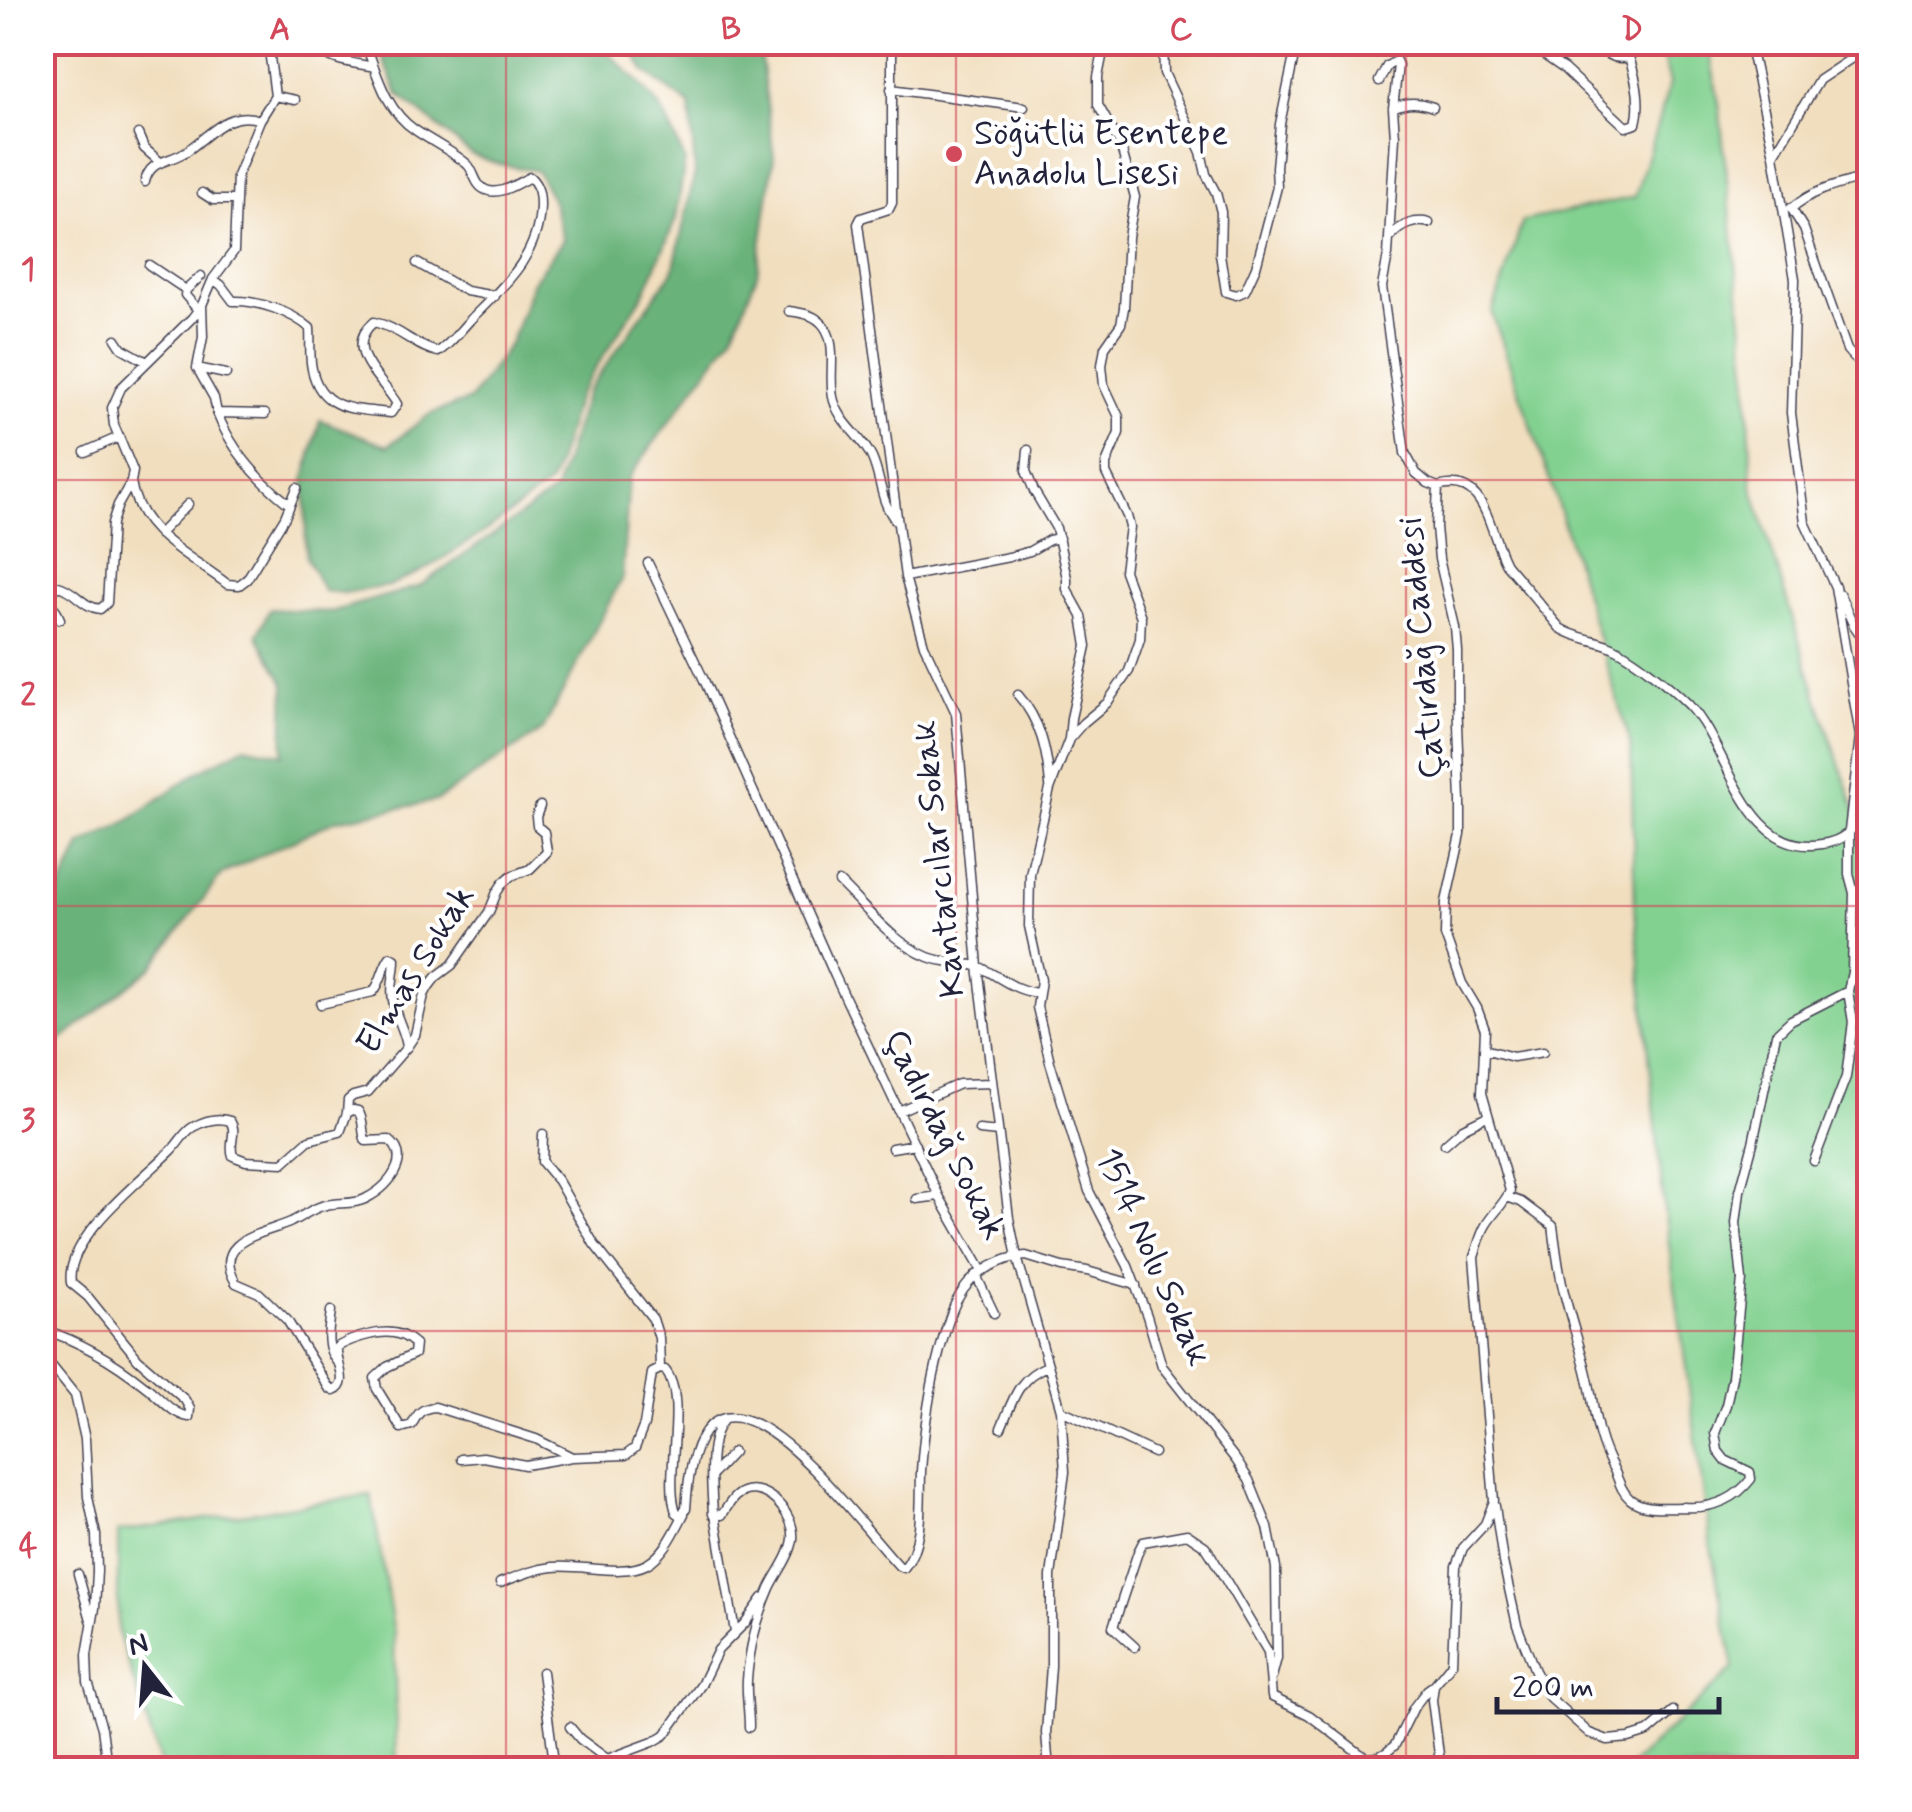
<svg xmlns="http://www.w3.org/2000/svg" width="1912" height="1812" font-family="Mynerve,sans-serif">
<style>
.green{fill:#82d190;stroke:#527a66;stroke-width:2.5}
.forest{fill:#69b37a;stroke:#466a5a;stroke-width:2.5}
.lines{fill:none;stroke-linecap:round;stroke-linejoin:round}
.minor-casing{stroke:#413e4f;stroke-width:11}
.minor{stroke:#fff;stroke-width:8}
.grid{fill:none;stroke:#d1495b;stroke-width:2.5;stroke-opacity:0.55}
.poi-dot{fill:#d1495b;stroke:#fff;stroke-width:4}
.labels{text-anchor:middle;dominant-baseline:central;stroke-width:8;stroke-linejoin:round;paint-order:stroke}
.poi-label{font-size:35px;fill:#22223b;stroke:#fff;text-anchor:start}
.street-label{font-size:35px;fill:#22223b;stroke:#fff}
.neatline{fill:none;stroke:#d1495b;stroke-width:4}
.grid-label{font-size:32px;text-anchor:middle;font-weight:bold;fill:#d1495b}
</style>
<rect width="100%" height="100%" fill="#fff"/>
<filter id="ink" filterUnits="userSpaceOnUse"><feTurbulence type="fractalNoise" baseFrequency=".01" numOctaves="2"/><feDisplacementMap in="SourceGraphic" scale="20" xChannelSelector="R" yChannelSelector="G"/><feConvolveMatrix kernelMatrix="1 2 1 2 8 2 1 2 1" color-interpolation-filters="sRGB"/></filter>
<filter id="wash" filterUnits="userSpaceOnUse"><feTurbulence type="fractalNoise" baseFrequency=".0048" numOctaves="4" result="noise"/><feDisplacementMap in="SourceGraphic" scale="40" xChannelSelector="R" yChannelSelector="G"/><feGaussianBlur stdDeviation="2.25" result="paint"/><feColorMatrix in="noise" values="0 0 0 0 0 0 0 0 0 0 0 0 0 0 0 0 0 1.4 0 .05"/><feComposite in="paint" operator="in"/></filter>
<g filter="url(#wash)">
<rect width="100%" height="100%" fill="#f1debe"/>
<!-- green -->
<path class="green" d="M 1659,43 L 1708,43 L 1719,104 L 1747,368 L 1752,486 L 1811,679 L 1869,850 L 1869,1769 L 1627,1769 L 1734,1668 L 1711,1548 L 1664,1209 L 1635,912 L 1631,746 L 1554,492 L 1492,313 L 1523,221 L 1635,197 L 1670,83 Z
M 371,1495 L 394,1633 L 397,1769 L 162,1769 L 118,1632 L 118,1532 Z"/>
<!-- forest -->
<path class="forest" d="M 396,43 L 598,43 L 638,81 L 663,112 L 685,160 L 676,219 L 645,292 L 578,395 L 553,477 L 549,484 L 489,529 L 426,569 L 390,586 L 343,593 L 324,591 L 306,557 L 305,478 L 320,420 L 388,446 L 430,414 L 470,400 L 511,342 L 533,281 L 563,240 L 552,199 L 537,171 L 499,164 L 472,155 L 398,94 L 383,59 Z
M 628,43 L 759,43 L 774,157 L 757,274 L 733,335 L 629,477 L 622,578 L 543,730 L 436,801 L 336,820 L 222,874 L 152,967 L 43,1055 L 43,891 L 59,893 L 81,845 L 128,821 L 196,773 L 245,746 L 283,754 L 285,684 L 257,635 L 270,609 L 330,612 L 420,586 L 555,491 L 586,393 L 673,271 L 695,173 L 690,105 L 645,72 Z"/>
</g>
<g filter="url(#ink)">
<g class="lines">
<defs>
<path id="minor" d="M 164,42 C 174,54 192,53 203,42
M 1163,42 L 1164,73 L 1201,152 L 1206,174 L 1216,193 L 1221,212 L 1220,254 L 1226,292 L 1236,295 L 1245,291 L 1256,267 L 1277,187 L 1276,167 L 1280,124 L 1297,42
M 1525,42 L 1564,69 L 1626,127 L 1636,124 C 1642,102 1636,78 1629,57
M 1596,42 C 1604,55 1615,60 1629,57 L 1630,42
M 1749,42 L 1774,155 L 1795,279 L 1791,413 L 1805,522 L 1835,587 L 1860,736 L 1849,831 L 1849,874 L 1854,893 L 1852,972 L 1848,991 L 1853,1022 L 1846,1077 L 1814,1161
M 318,48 C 331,62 356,63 374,67
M 1379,81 L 1387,66 L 1396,61 L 1398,65 L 1393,108 L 1395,137 L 1388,255 L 1382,287 L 1405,453 L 1416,473 L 1428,483 L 1438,487
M 891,89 L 1024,107
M 275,96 L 295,100
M 1393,108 C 1407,101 1419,102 1433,107
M 138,134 L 144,148 L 160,162
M 1774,155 L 1819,80 L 1870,46
M 145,182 C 150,158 171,163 188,150 C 211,134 229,109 260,120
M 202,193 L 213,200 L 235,200
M 1791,208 L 1804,229 L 1847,350 L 1854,358 L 1870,358
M 1791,209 C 1813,189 1841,184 1870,176
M 1391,236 C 1401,225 1415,219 1429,223
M 417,263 L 466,291 L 495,296
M 149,265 L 186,290
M 213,279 L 221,285 L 233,301 C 258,300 291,312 310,328 C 311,342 309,356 312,369 C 321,412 356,409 391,413 L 397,404 C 382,378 341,349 374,322 C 400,328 415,347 438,352 C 452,343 460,330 472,318 C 504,286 539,256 540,206 C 540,194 539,186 530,177 C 517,183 500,196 486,190 C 475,186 475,173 468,165 C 457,154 429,140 415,130 C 386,111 377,74 365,42
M 202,305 L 203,337 L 197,368 L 214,398 L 217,413 L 265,414
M 198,310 L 185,295 L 186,290 L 201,276
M 789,311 C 802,313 815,314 824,326 C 839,346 827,378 834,401 C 841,425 862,436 872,458 C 882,481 880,503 897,522
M 116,339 L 122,348 L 147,362
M 197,368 L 226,374
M 217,413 C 232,451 258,480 290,505
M 1028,450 L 1026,471 L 1034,491 L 1056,528 L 1067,578 L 1067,589 L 1082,616 L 1087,646 L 1071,718 L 1069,739 L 1050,789 L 1030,874 L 1029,926 L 1041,980 L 1037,1007 L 1050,1062 L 1089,1191 L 1128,1266 L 1147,1316 L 1162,1366 L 1236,1460 L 1249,1480 L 1268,1527 L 1276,1568 L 1277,1658 L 1272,1677
M 85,452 L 119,437
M 131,482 C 139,534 190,555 227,584 L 239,585 L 247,579 L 285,517 L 297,488
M 1438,487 C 1487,472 1489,534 1506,564 L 1560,628 C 1575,638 1593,639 1610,646 C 1632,655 1671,687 1689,705 C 1730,748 1744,857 1822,844 C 1857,839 1863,813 1870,784
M 159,534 L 188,504
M 648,563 L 704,680 L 835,976 L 939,1196 L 982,1271
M 905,577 L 1009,557 L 1030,551 L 1049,540 L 1059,538
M 1840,595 L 1853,624 L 1870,649
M 44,597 L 56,610 L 60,619
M 42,598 L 58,586 C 75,590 82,607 100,609 L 107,603 L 112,523 L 118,505 L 131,482 L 133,471 L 114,425 L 112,408 L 121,388 L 192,318 L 202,305 L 213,279 L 234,251 L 237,176 L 260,120 L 275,96 L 268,42
M 1018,695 C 1041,721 1047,752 1050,785
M 1069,739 L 1083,723 L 1107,703 L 1129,671 L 1140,639 L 1141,617 L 1124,571 L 1130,527 L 1127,516 L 1106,473 L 1106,464 L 1119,433 L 1119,417 L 1104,385 L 1102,365 L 1105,347 L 1121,324 L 1124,308 L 1128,237 L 1135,197 L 1120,144 L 1098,105 L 1098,77 L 1105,42
M 839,882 C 866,908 893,943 928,957 C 945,964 966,961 982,968 C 1001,978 1016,991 1038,993
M 321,1004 L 373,992 C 382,982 382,968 390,957 L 395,959 C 395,973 390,986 393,1000 C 395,1017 405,1030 407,1047
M 1484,1049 L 1513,1057 L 1543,1052
M 899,1111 L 959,1084 L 992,1083
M 347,1113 L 348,1100 L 353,1096 L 368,1092 L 407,1047 L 415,1035 L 424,995 L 429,986 L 436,977 L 452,965 L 489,912 L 497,892 L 503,883 L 511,876 L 530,869 L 547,852 L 544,832 L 537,826 L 536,817 L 540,806
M 979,1130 L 998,1132
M 543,1134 L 542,1162 L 558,1181 L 594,1244 L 653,1319 L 659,1338 L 660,1369
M 1445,1144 L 1463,1128 L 1487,1116
M 892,1148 L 915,1144
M 1507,1197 L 1521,1202 L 1553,1226 C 1556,1247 1558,1268 1563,1288 C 1569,1315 1579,1342 1586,1370 C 1595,1405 1594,1433 1612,1466 C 1619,1478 1619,1489 1630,1499 C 1643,1510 1667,1507 1683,1507 C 1710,1509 1734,1501 1751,1479 L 1750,1472 L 1725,1460 L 1718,1451 L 1715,1433 L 1726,1405 L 1732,1377 L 1742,1280 L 1736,1223 L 1740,1191 L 1753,1143 L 1776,1034 L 1791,1020 L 1848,991
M 917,1199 L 939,1196
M 976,1275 L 994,1313
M 331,1311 C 329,1330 324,1346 337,1362
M 42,1329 C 79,1341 114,1361 145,1386 C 159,1396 171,1414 189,1417 L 190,1409 L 185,1400 L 138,1359 L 88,1297 L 71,1283 C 64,1238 143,1179 172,1150 C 179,1143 184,1132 193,1127 C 204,1121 218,1117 230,1121 C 238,1132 228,1144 233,1156 L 246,1161 L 283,1163 L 309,1140 L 340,1132 L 347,1113 L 353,1110 L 358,1111 C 365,1120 361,1132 366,1141 L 389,1140 C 398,1147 401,1156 397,1167 C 391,1182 379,1192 365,1199 C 353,1205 339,1202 326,1205 C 314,1207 303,1216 291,1222 C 265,1234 210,1239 236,1283 L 259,1293 L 287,1320 L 329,1388 L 334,1391 C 351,1384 335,1362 337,1347 C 353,1338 383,1328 401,1335 C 407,1337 411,1341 415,1344 L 414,1354 L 387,1367 L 375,1378 L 377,1389 L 401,1428 L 412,1425 C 417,1413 422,1408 435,1407 L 536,1439 L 572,1457 L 626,1455 L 635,1448 L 644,1425 L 652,1373 L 660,1369 L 665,1370 C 689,1399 663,1476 676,1512 L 680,1515 L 686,1509 C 698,1298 846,1509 899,1566 L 904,1568 C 924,1544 920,1501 921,1471 C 924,1429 929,1391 940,1350 C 949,1318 956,1285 988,1268 C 998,1263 1006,1258 1017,1257 L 1009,1218 L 978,966 L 956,713 L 924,645 L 905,577 L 858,224 L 861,218 L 889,209 L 892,203 L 892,42
M 42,1354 L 75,1395 L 85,1439 L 88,1497 L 96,1535 L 97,1571 L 95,1608 L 87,1655 L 88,1682 L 102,1728 L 105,1751 L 103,1770
M 1061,1410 L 1154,1453
M 722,1422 C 706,1441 712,1490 713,1514 L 722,1515 C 726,1509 731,1500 736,1496 C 761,1476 796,1513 793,1539 C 791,1556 777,1573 770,1588 C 758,1616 749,1650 747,1680 C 746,1695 749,1711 749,1727
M 1001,1428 C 1013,1401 1017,1378 1047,1366
M 461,1459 L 483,1457 L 525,1465 L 572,1457
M 712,1475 L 733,1452
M 1495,1506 L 1503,1562 L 1517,1625 L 1535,1671 L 1550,1698 L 1589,1733 L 1608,1740 L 1629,1738 L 1648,1732 L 1673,1711
M 715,1514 L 735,1632
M 78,1574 L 91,1620
M 500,1583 C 518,1576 534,1569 553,1567 C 582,1564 622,1577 647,1564 C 665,1554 675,1531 684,1514
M 1135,1647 L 1113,1627 L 1138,1552 L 1143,1542 L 1187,1534 L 1205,1546 L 1211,1555 L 1268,1652 L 1272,1697 L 1309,1715 L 1359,1753 L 1368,1758 L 1378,1757 L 1387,1752 L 1395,1745 L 1414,1707 L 1427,1690 L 1434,1685 L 1452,1663 L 1456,1566 L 1463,1548 L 1485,1524 L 1494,1501 L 1474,1257 C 1478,1246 1480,1235 1486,1225 C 1493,1213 1504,1204 1510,1191 L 1482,1093 L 1485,1030 L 1477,1008 L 1462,983 L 1445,935 L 1446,902 L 1461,835 L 1461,801 L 1457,699 L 1457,650 L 1455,627 L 1439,559 L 1436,527 L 1438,487
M 542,1672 L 555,1770
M 1434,1685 L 1432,1700 L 1441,1770
M 570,1727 L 580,1739 L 607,1759
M 587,1770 L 602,1761 L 653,1742 L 665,1735 L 701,1685 L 718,1650 L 745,1623 L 763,1598
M 1049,1770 L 1046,1733 L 1051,1666 L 1051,1576 L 1065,1472 L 1061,1410 L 1017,1257 L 1026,1256 L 1062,1267 L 1087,1271 L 1136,1285"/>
</defs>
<!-- minor casing -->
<use href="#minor" class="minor-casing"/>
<!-- minor -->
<use href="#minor" class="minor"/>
</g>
</g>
<!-- grid -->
<path class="grid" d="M 506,42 L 506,1770M 956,42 L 956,1770M 1406,42 L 1406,1770M 42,480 L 1870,480M 42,906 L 1870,906M 42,1331 L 1870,1331"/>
<!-- markers -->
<circle class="poi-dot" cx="954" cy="154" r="10"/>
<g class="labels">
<!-- poi labels -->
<g class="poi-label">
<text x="974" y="134">Söğütlü Esentepe<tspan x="974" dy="40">Anadolu Lisesi</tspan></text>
</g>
<!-- street labels -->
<g class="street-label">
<text transform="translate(1422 648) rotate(-95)">Çatırdağ Caddesi</text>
<text transform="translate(939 859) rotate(-96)">Kantarcılar Sokak</text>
<text transform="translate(416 970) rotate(-58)">Elmas Sokak</text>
<text transform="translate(944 1135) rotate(63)">Çadırdağ Sokak</text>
<text transform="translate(1153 1257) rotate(66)">1514 Nolu Sokak</text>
</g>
</g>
<!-- margin -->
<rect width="1912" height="1812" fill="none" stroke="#fff" stroke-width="110"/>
<!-- north arrow -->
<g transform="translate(145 1667) rotate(343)" stroke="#ffffff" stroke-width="8" paint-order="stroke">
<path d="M0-8L18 38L0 25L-18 38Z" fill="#22223b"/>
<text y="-15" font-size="28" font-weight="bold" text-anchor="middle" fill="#22223b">N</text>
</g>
<!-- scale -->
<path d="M1497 1697v15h222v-15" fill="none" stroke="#22223b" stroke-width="5"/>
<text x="1512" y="1697" font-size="30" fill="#22223b" stroke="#ffffff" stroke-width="8" paint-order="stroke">200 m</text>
<rect x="55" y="55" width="1802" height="1702" class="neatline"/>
<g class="grid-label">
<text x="280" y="39">A</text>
<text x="731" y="39">B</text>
<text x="1181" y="39">C</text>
<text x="1632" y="39">D</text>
<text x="28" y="279">1</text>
<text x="28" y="705">2</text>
<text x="28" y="1130">3</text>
<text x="28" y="1556">4</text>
</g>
</svg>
